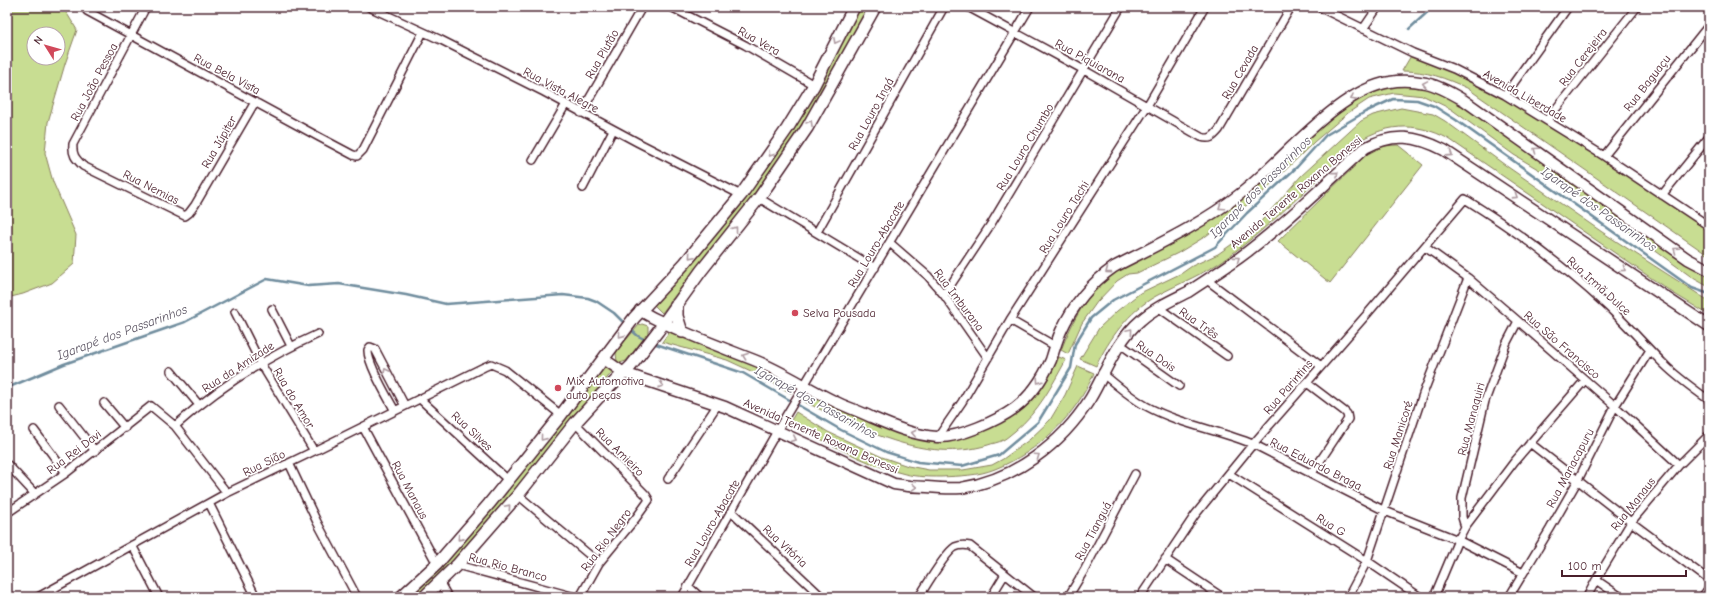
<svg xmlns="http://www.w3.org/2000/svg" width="1716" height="604" font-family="'Comic Neue',sans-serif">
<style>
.green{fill:#c8dd92;stroke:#897e5e;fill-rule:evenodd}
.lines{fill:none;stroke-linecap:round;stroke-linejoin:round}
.stream{stroke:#708d9e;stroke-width:2.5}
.street-casing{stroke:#4a1f2b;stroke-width:10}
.secondary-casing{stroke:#4a1f2b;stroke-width:13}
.primary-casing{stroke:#4a1f2b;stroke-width:14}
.street{stroke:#fff;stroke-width:7}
.secondary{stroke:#fff;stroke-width:10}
.primary{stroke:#fff;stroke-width:11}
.oneway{stroke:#ae9aa0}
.poi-dot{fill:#d1495b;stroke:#fff;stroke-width:1.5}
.labels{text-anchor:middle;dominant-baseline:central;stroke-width:3.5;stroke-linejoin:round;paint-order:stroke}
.street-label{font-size:12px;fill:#4a1f2b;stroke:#fff}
.poi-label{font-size:12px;fill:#4a1f2b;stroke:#fff;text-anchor:start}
.water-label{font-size:13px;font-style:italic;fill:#5d5664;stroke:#fff}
</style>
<rect width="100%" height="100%" fill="#fff"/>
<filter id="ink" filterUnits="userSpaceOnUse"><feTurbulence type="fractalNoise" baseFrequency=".025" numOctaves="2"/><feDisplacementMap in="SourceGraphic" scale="8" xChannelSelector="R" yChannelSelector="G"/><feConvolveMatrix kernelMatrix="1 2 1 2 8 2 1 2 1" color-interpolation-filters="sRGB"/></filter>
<g filter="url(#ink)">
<!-- green -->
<path class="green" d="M 7,7 L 63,7 L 77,30 L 65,64 L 48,122 L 45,153 L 53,182 L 76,235 L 74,264 L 52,283 L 23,294 L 7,298 ZM 34,34 L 58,34 L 58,58 L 34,58 Z
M 860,7 L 869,7 C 848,45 829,84 806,121 C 764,189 709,248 662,313 L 654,305 L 680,276 L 828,68 Z
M 1412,54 L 1502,95 L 1709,227 L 1709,256 L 1467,88 C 1445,78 1427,71 1402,71 Z
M 1401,85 L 1434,90 L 1457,100 L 1709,272 L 1709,287 L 1693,278 L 1560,182 L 1514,155 L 1451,109 L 1424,96 L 1394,93 L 1369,99 L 1348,113 L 1314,142 L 1260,195 L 1206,236 L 1178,253 L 1137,273 L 1128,274 L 1117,281 L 1097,302 L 1082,323 L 1068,354 L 1061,350 C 1073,320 1084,300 1106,277 L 1230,206 L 1265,180 L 1291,153 L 1336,112 L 1375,89 Z
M 1401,108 L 1433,114 L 1445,121 L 1505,165 L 1602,232 L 1709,301 L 1709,315 L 1673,293 L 1449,139 C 1415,121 1383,123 1352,146 C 1312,184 1273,224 1228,257 C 1206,273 1180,283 1156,296 C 1129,311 1109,339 1096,366 L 1080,359 L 1099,328 L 1117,311 L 1140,293 L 1182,273 L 1192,266 L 1218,254 L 1255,228 L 1301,176 L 1361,121 L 1373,115 Z
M 1398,145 L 1423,165 L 1330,283 L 1278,241 L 1366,155 L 1383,146 Z
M 642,324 L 648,326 L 648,333 L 626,361 L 620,363 L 617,362 L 616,353 L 618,349 L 639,325 Z
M 669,332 L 730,354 L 798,382 L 791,393 L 753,372 L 727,360 L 662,342 Z
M 1059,357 L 1066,360 C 1051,387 1039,411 1015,431 C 1011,434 1007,438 1003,440 C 998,443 993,443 988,445 C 925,464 861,429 805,402 L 803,399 L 807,391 L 896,429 L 962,435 L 1024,404 L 1047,379 Z
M 606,361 L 615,369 C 548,444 491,529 416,597 L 406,597 Z
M 1078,366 L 1094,373 C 1076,416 1038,452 995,469 C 978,476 959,476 941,477 C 929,477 917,477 905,474 C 865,465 828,442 791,424 L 790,422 L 796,412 L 828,432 L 882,457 L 908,466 L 929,470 L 963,470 L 992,465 L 1003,459 L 1029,440 L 1050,420 L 1065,395 Z"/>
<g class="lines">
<!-- stream -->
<path class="stream" d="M 1409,29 L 1433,7
M 629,328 L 638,336 L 646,340
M 653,343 L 743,373 L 841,430 L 886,452 L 918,462 L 962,466 L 999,455 L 1038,422 L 1071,368 L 1075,344 L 1091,318 L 1113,300 L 1215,247 L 1247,213 L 1297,167 L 1326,135 L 1365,112 L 1393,99 L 1417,100 L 1434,106 L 1456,120 L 1692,288 L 1709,294
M 7,388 L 64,364 L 185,322 L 267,279 L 308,286 L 339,284 L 406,295 L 446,304 L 563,295 L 588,298 L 596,301 L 614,313 L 626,325"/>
<defs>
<path id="street" d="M 146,7 L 73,144 C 72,155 75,158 83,166 L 185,216 L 189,213 L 195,205 L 255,102
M 369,7 L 441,40 L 544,92 L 637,142 L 741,195
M 671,7 L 745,45 L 814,85
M 968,7 L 1084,70 L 1201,137 C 1210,140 1213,137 1219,130 L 1291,7
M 1319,7 L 1413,53 L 1454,69 L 1505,95 L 1604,156 L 1709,226
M 87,11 L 319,137 L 353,155 L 357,156 L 363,150 L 423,32
M 1363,29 L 1378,7
M 1505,95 L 1568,7
M 581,113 L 642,7
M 1547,120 L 1637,7
M 1604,156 L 1709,25
M 533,160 L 566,104
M 583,188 L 613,130
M 1662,195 L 1709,137
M 759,198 L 875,268
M 817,232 L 944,7
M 890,243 L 928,276 L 944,295 L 988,358
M 1425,247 L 1468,278 L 1518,321 L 1615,406 L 1679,465
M 1207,280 L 1321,366
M 944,295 L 991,224 L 1121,7
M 1159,308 L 1227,356
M 272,309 L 291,346
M 235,312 L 261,364 L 314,451
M 1010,320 L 1055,346
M 1120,344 L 1179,386
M 171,371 L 199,405
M 1102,373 C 1116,385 1130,397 1146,406 C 1179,424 1218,430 1253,444 L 1385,511 L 1458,540 L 1523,573
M 1307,383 L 1344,411 L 1347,414 L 1348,419 L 1312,473
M 420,399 L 508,480
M 104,403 L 125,428
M 59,405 L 95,451
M 395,411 C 388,398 367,363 368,350 L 370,347 L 375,349 L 405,406
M 575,423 L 646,495 L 649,500 L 636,518 L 599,563 L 580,597
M 175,426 C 217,388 267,357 318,334
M 363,427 L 437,564
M 34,430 L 66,473
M 938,437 L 962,402 L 1010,320 L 1147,106 L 1205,7
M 1530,443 L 1631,522 L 1709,580
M 289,463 L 317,522 L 357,597
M 8,465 L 35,494
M 1229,474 L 1367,561 L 1420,597
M 668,479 L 718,404
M 518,495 L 599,563
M 209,503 L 256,597
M 732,512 L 822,597
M 7,513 L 66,473 L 151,406 L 175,426 L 227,493
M 1465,527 L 1462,517 L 1462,498 L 1485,401 L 1506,344 L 1518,321
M 132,545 L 159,597
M 1165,559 L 1222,597
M 457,565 L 575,597
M 1596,580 L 1621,597
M 440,583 L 448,597
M 688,586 L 700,597
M 38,597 L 227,493 L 314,451 L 484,367 L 491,364 L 505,370 L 561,415
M 682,597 L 784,419 L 1030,7
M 919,597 C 926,586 945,553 955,547 C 960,545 965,545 970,546 L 1034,597
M 991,597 L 1005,574
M 1068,597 L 1085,569 L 1135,474
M 1140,597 L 1195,515 L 1253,444 L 1368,313 L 1465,199 C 1515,230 1563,265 1606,305 C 1628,325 1647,348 1668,368 C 1681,380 1695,390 1709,400
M 1348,597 L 1367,561 L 1423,394 L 1468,278
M 1434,597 L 1458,540 L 1465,527 L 1514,462 L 1585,380
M 1509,597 L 1550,529 L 1578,480 L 1615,406 L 1650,350
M 1587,597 L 1596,580 L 1631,522 L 1679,465 L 1709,435
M 1702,597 L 1709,588"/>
<path id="secondary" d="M 640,310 C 648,316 656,319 664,323 C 693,337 724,348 754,360 C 782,371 807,388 834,401 C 846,407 859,411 871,417 C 892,426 913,435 937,437 C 959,438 997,421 1015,408 C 1031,396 1043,378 1051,360 C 1054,350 1057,340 1061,331 C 1073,305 1091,283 1114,267 C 1157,245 1202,224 1240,194 C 1282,162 1337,90 1390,82 C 1401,80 1415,81 1426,83 C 1440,86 1453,94 1465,101 L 1688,259 L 1709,270
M 604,359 L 624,373 L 725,407 L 894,484 C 905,486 916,487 927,487 C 938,488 950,489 961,488 C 1015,479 1061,445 1090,399 C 1106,372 1116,341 1141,320 C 1154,308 1172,300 1188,292 C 1205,281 1222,270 1239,258 C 1284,225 1324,185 1365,148 C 1393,132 1417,136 1444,150 L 1709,326"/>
<path id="primary" d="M 677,304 L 677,316 L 682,332
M 401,597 L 437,564 L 489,504 L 561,415 L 634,318 L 685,263 L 741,195 L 787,129 L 814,85 L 854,7
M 424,597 L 457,565 L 518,495 L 575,423 L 598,398 L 631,366 L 658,331 L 701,271 L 759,198 L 807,128 L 875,7"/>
</defs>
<!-- street casing -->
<use href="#street" class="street-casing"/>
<!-- secondary casing -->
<use href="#secondary" class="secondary-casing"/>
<!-- primary casing -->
<use href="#primary" class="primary-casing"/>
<!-- street -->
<use href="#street" class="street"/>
<!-- secondary -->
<use href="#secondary" class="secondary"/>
<!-- primary -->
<use href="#primary" class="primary"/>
</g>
<!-- one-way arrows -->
<defs><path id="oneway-chevron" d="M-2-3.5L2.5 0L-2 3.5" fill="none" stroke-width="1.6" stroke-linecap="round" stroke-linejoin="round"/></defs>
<g class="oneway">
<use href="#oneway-chevron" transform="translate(836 41) rotate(118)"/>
<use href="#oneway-chevron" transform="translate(1425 84) rotate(-170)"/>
<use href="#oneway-chevron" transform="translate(1353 98) rotate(151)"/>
<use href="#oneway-chevron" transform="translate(810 123) rotate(-60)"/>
<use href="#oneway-chevron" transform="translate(1536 150) rotate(-145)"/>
<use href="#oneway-chevron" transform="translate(771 154) rotate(124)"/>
<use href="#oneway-chevron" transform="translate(1450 154) rotate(33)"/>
<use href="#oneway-chevron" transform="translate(1336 174) rotate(-42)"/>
<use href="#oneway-chevron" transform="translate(1515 196) rotate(33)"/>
<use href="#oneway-chevron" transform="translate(1221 207) rotate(146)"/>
<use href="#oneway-chevron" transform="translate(735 229) rotate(-52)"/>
<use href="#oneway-chevron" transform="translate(1676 250) rotate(-145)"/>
<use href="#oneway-chevron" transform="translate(691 256) rotate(131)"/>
<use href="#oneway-chevron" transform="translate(1237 259) rotate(-36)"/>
<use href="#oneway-chevron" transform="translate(1623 269) rotate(34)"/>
<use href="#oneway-chevron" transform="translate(1108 271) rotate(143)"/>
<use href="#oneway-chevron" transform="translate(1130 331) rotate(-50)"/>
<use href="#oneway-chevron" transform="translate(621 335) rotate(127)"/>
<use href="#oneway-chevron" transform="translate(745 356) rotate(-160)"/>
<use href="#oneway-chevron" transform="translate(386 371) rotate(-117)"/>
<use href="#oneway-chevron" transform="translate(1039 381) rotate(124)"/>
<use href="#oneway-chevron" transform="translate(661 385) rotate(18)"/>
<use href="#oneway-chevron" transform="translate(914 433) rotate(-167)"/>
<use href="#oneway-chevron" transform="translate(543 438) rotate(129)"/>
<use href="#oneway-chevron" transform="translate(794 439) rotate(25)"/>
<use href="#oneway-chevron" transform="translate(1037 456) rotate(-35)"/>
<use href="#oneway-chevron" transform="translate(914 487) rotate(3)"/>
<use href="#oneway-chevron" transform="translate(508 507) rotate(-49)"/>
<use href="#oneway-chevron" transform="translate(460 538) rotate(132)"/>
</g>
</g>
<!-- markers -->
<g class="poi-dot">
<circle cx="795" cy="313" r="4"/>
<circle cx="558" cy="388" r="4"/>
</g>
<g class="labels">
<!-- street labels -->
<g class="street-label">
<text transform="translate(759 41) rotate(29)">Rua Vera</text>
<text transform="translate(602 54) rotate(-60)">Rua Plutão</text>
<text transform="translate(1583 57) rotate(-52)">Rua Cerejeira</text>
<text transform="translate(1090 61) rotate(29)">Rua Piquiarana</text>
<text transform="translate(1240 72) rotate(-60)">Rua Cevada</text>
<text transform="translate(227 74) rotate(28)">Rua Bela Vista</text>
<text transform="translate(94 82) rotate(-62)">Rua João Pessoa</text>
<text transform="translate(1647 83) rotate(-52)">Rua Baguaçu</text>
<text transform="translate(561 90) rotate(28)">Rua Vista Alegre</text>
<text transform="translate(1525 96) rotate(30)">Avenida Liberdade</text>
<text transform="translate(871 114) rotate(-61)">Rua Louro Ingá</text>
<text transform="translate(219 142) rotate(-60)">Rua Júpiter</text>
<text transform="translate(1025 147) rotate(-59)">Rua Louro Chumbo</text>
<text transform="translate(151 187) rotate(27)">Rua Nemias</text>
<text transform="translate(1296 192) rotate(-40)">Avenida Tenente Roxana Bonessi</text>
<text transform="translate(1064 217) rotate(-58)">Rua Louro Tachi</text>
<text transform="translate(876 244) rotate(-59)">Rua Louro-Abacate</text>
<text transform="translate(1599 286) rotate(42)">Rua Irmã Dulce</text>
<text transform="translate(959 300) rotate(53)">Rua Imburana</text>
<text transform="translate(1199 323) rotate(35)">Rua Três</text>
<text transform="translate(1562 345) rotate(41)">Rua São Francisco</text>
<text transform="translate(1156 356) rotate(35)">Rua Dois</text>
<text transform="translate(238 367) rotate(-33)">Rua da Amizade</text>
<text transform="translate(1288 387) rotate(-49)">Rua Parintins</text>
<text transform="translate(294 398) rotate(59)">Rua do Amor</text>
<text transform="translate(1471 419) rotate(-75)">Rua Manaquiri</text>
<text transform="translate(472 431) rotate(43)">Rua Silves</text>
<text transform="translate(1398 435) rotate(-72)">Rua Manicoré</text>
<text transform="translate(821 436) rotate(24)">Avenida Tenente Roxana Bonessi</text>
<text transform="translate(74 452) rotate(-37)">Rua Rei Davi</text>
<text transform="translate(620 452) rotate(45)">Rua Amieiro</text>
<text transform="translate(264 463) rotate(-26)">Rua Sião</text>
<text transform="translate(1316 464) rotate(27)">Rua Eduardo Braga</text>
<text transform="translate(1570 468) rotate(-62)">Rua Manacapuru</text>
<text transform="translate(410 490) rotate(62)">Rua Manaus</text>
<text transform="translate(1633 504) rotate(-52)">Rua Manaus</text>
<text transform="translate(712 523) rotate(-60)">Rua Louro-Abacate</text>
<text transform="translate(1331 525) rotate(32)">Rua G</text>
<text transform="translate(1093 531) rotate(-62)">Rua Tianguá</text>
<text transform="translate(606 540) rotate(-53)">Rua Rio Negro</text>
<text transform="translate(785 546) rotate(43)">Rua Vitória</text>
<text transform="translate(508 567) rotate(15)">Rua Rio Branco</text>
</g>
<!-- poi labels -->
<g class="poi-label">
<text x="803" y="313">Selva Pousada</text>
<text x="566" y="381">Mix Automotiva<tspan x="566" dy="14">auto peças</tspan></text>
</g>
<!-- water labels -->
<g class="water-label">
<text transform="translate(1260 187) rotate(-45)">Igarapé dos Passarinhos</text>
<text transform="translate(1599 209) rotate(35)">Igarapé dos Passarinhos</text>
<text transform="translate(122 332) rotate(-20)">Igarapé dos Passarinhos</text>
<text transform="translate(816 402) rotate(29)">Igarapé dos Passarinhos</text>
</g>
</g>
<!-- margin -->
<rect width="1716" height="604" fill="none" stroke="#fff" stroke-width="24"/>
<rect x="12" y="12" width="1692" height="580" fill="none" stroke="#4a1f2b" stroke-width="1.5" filter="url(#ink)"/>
<!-- north arrow -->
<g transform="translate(46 46) rotate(307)"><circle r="19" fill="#ffffff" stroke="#b7a5aa"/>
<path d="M0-3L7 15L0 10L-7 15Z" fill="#d1495b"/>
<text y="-6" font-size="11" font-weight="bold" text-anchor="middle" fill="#4a1f2b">N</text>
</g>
<!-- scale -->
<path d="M1562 570v6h124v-6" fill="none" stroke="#4a1f2b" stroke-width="2"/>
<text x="1568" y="570" font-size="12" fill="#4a1f2b" stroke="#ffffff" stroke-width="3" paint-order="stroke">100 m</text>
</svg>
